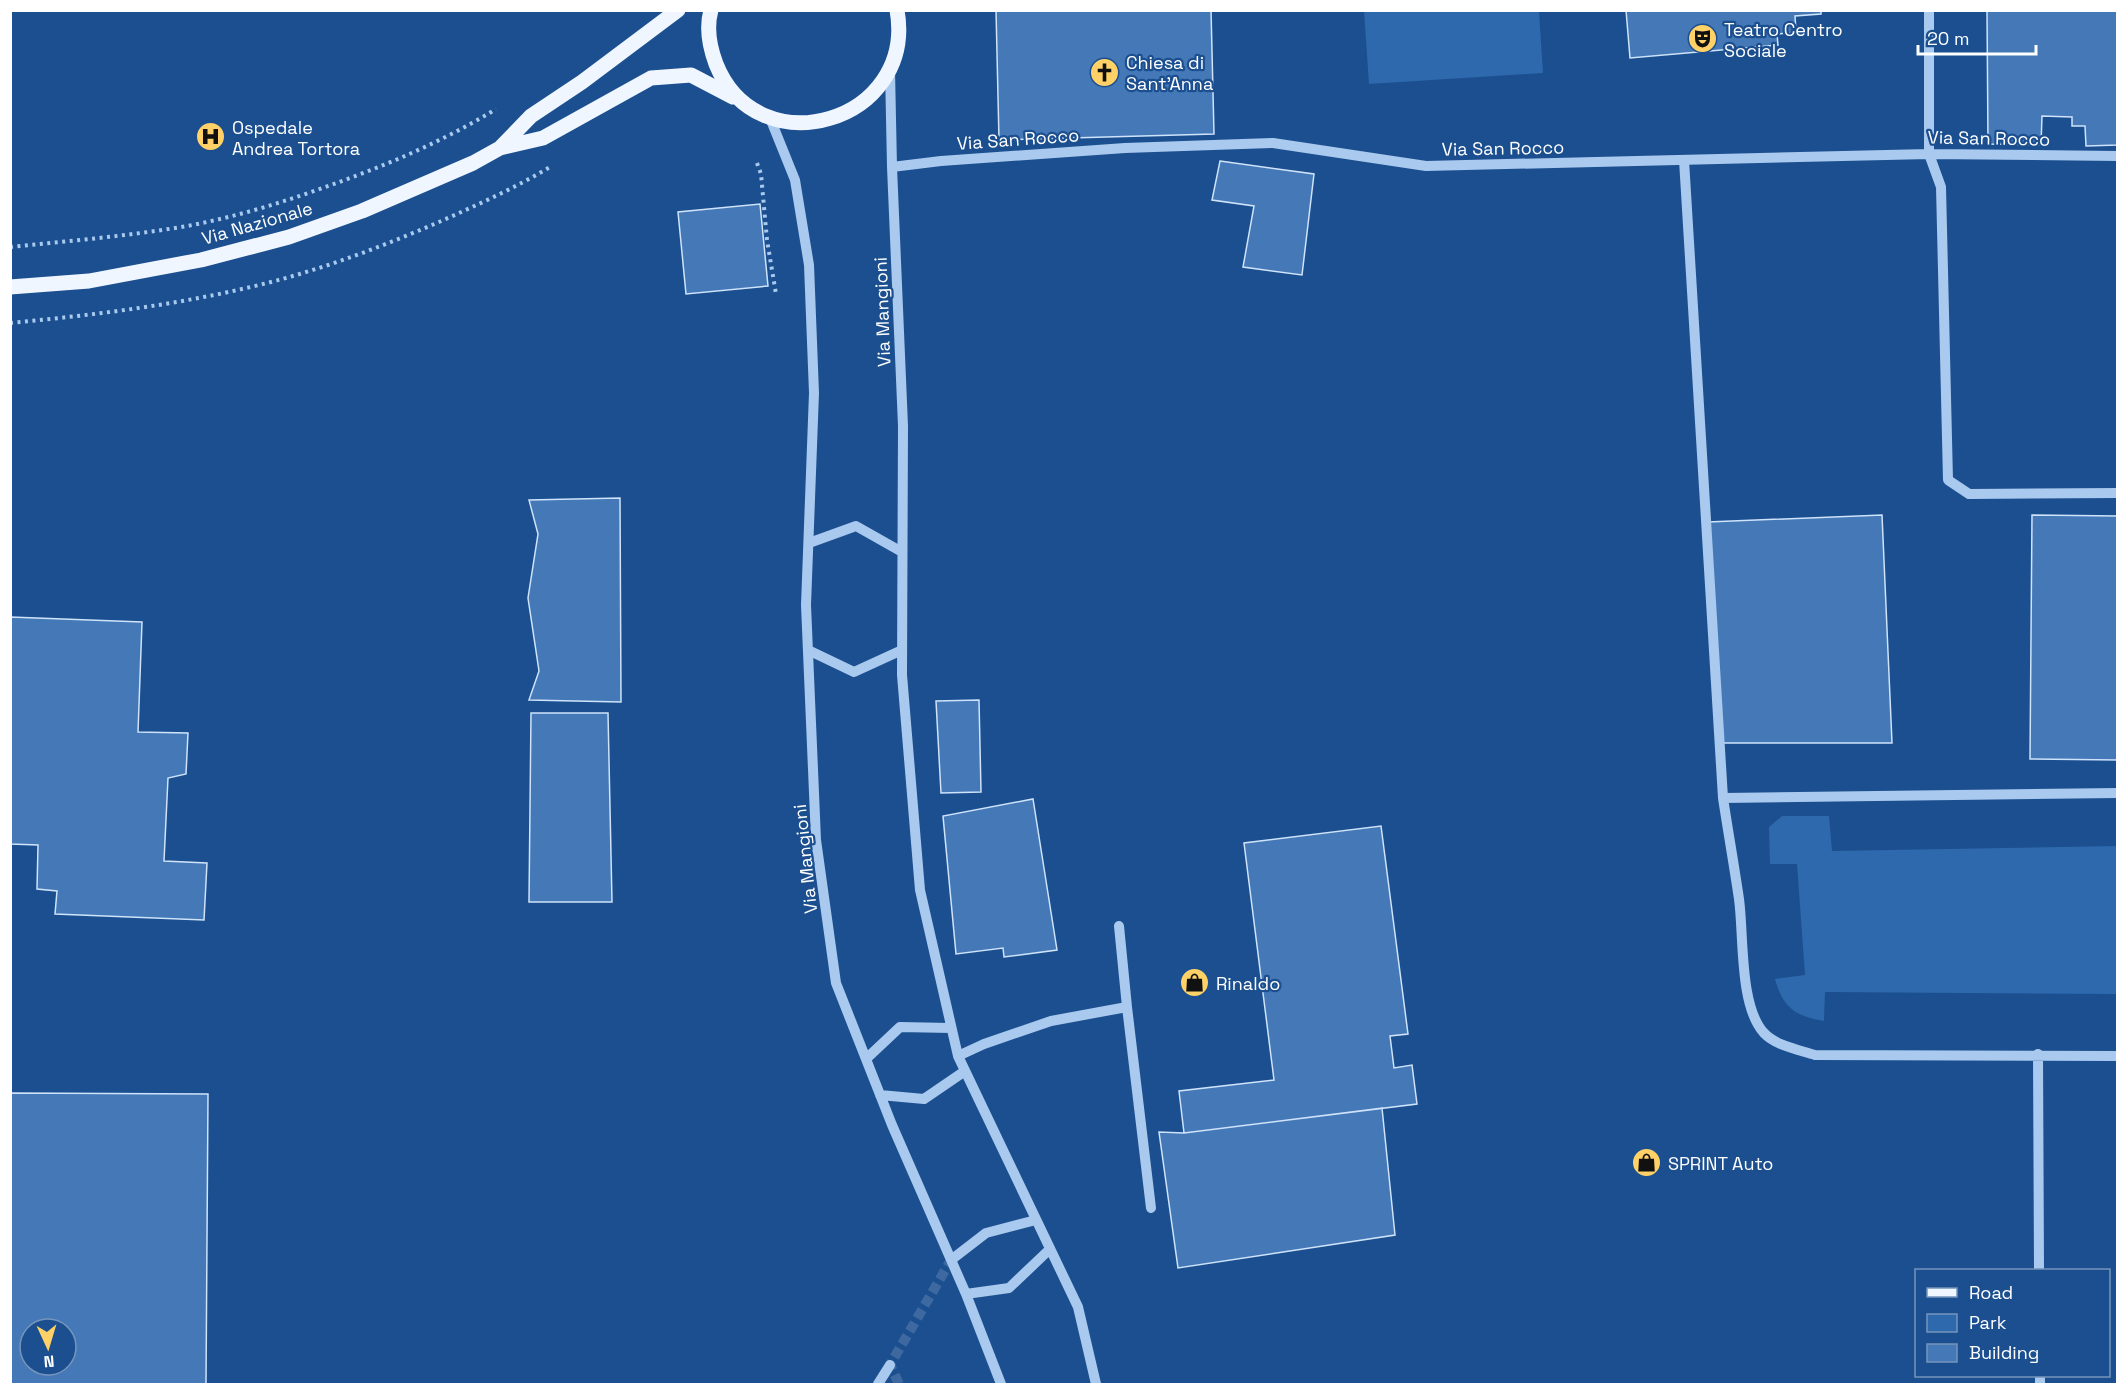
<svg xmlns="http://www.w3.org/2000/svg" width="2128" height="1395" font-family="'Space Grotesk',sans-serif">
<style>
.green{fill:#2e69ad}
.building{fill:#4478b7;stroke:#cfe3fa;stroke-width:1.5;fill-rule:evenodd}
.lines{fill:none;stroke-linecap:round;stroke-linejoin:round}
.minor-tunnel{stroke:#3d69a0;stroke-width:10;stroke-dasharray:10 5;stroke-linecap:butt}
.path{stroke:#a9c9ee;stroke-width:4;stroke-dasharray:3 4.5;stroke-linecap:butt}
.minor{stroke:#a9c9ee;stroke-width:10}
.major{stroke:#f0f6ff;stroke-width:15}
.labels{text-anchor:middle;dominant-baseline:central;stroke-width:4.5;stroke-linejoin:round;paint-order:stroke}
.poi-label{font-size:18px;fill:#fff;stroke:#1b4f8f;text-anchor:start}
.street-label{font-size:18px;fill:#fff;stroke:#1b4f8f}
</style>
<rect width="100%" height="100%" fill="#1b4f8f"/>
<!-- green -->
<path class="green" d="M 1364,11 L 1539,11 L 1543,73 L 1369,84 Z
M 1782,816 L 1829,816 L 1832,851 L 2117,846 L 2117,994 L 1825,992 L 1824,1021 C 1795,1016 1783,1008 1775,979 L 1805,975 L 1797,864 L 1770,864 L 1769,827 Z"/>
<!-- building -->
<path class="building" d="M 996,10 L 1211,10 L 1214,134 L 999,140 Z
M 1626,10 L 1821,10 L 1821,14 L 1795,16 L 1796,32 L 1777,34 L 1778,45 L 1630,58 Z
M 1987,10 L 2118,10 L 2118,145 L 2086,146 L 2085,126 L 2072,126 L 2072,117 L 2042,116 L 2041,145 L 1988,144 Z
M 1220,161 L 1314,174 L 1302,275 L 1243,267 L 1254,206 L 1212,200 Z
M 760,204 L 768,286 L 686,294 L 678,212 Z
M 620,498 L 621,702 L 529,700 L 539,671 L 528,598 L 538,534 L 529,500 Z
M 1882,515 L 1892,743 L 1722,743 L 1708,522 Z
M 2032,515 L 2118,516 L 2118,760 L 2030,759 Z
M 10,617 L 142,622 L 138,732 L 188,733 L 186,774 L 168,778 L 164,861 L 207,863 L 204,920 L 55,914 L 57,891 L 37,889 L 38,845 L 10,844 Z
M 979,700 L 981,792 L 941,793 L 936,701 Z
M 531,713 L 608,713 L 612,902 L 529,902 Z
M 1033,799 L 1057,950 L 1004,957 L 1003,948 L 956,954 L 943,816 Z
M 1381,826 L 1408,1034 L 1390,1036 L 1394,1068 L 1412,1065 L 1417,1104 L 1184,1133 L 1179,1091 L 1274,1080 L 1244,843 Z
M 10,1093 L 208,1094 L 206,1384 L 10,1384 ZM 30,1329 L 66,1329 L 66,1365 L 30,1365 Z
M 1382,1108 L 1395,1235 L 1178,1268 L 1159,1132 L 1184,1133 Z"/>
<g class="lines">
<!-- minor-tunnel -->
<path class="minor-tunnel" d="M 899,1384 L 890,1365 L 951,1260"/>
<!-- path -->
<path class="path" d="M 757,163 L 761,174 L 767,240 L 776,294
M 10,247 C 69,241 129,236 187,226 C 236,217 284,202 331,185 C 387,165 444,141 496,109
M 10,323 C 94,315 177,305 259,285 C 321,270 381,247 439,222 C 477,205 515,188 550,167"/>
<!-- minor -->
<path class="minor" d="M 1929,10 L 1929,154 L 1941,187 L 1948,480 L 1969,494 L 2118,493
M 890,70 L 892,167 L 903,426 L 902,675 L 920,890 L 958,1056 L 1078,1307 L 1096,1384
M 770,118 L 795,180 L 809,265 L 814,393 L 806,605 L 816,840 L 836,983 L 892,1125 L 966,1294 L 1001,1384
M 1684,160 L 1723,798
M 892,167 L 941,161 L 1125,148 L 1273,143 L 1426,166 L 1929,154 L 2118,156
M 809,543 L 856,526 L 902,552
M 808,650 L 854,672 L 902,650
M 2118,793 L 1723,798 C 1728,831 1734,865 1739,899 C 1744,935 1739,1006 1764,1033 C 1776,1046 1800,1050 1815,1055 L 2118,1056
M 1119,926 L 1127,1007
M 2038,1054 L 2039,1270
M 958,1056 L 984,1044 L 1051,1021 L 1127,1007 L 1151,1208
M 866,1059 L 900,1027 L 951,1028
M 880,1095 L 924,1099 L 965,1071
M 951,1260 L 986,1233 L 1036,1220
M 966,1294 L 1009,1288 L 1050,1249
M 2040,1376 L 2040,1384
M 878,1384 L 890,1365"/>
<!-- major -->
<path class="major" d="M 711,10 C 706,28 710,48 716,64 C 758,169 917,122 897,10
M 500,148 L 543,138 L 651,78 L 691,75 L 733,97
M 10,287 L 89,281 L 201,260 L 289,237 L 362,211 L 473,163 L 500,148 L 531,116 L 582,82 L 678,10"/>
</g>
<!-- icons -->
<defs>
<symbol id="theatre-disc" viewBox="-11 -11 22 22"><circle r="9.5" fill="#ffd166" stroke="#1b4f8f"/><path d="M-5-5.5Q0-4 5-5.5V0Q5 5 0 6Q-5 5-5 0ZM-3.3-2.5H-1v1.5H-3.3ZM1-2.5H3.3v1.5H1ZM-2.8 1Q0 5.5 2.8 1Z" fill="#111"/></symbol>
<symbol id="church-disc" viewBox="-11 -11 22 22"><circle r="9.5" fill="#ffd166" stroke="#1b4f8f"/><path d="M-1.2-6h2.4v3.5h3.3v2.4h-3.3V6h-2.4V-.1h-3.3v-2.4h3.3Z" fill="#111"/></symbol>
<symbol id="hospital-disc" viewBox="-11 -11 22 22"><circle r="9.5" fill="#ffd166" stroke="#1b4f8f"/><path d="M-5-5h3v3.5h4V-5h3V5h-3V1.5h-4V5h-3Z" fill="#111"/></symbol>
<symbol id="shop-disc" viewBox="-11 -11 22 22"><circle r="9.5" fill="#ffd166" stroke="#1b4f8f"/><path d="M-5-2.5h2.3a2.7 3.5 0 0 1 5.4 0H5L5.5 6h-11ZM-1.5-2.5h3a1.5 2.3 0 0 0-3 0Z" fill="#111"/></symbol>
</defs>
<g fill-rule="evenodd">
<use href="#theatre-disc" x="1686" y="22" width="33" height="33"/>
<use href="#church-disc" x="1088" y="56" width="33" height="33"/>
<use href="#hospital-disc" x="194" y="120" width="33" height="33"/>
<use href="#shop-disc" x="1178" y="966" width="33" height="33"/>
<use href="#shop-disc" x="1630" y="1146" width="33" height="33"/>
</g>
<g class="labels">
<!-- poi labels -->
<g class="poi-label">
<text x="1724" y="29">Teatro Centro<tspan x="1724" dy="21">Sociale</tspan></text>
<text x="1126" y="62">Chiesa di<tspan x="1126" dy="21">Sant'Anna</tspan></text>
<text x="232" y="127">Ospedale<tspan x="232" dy="21">Andrea Tortora</tspan></text>
<text x="1216" y="983">Rinaldo</text>
<text x="1668" y="1163">SPRINT Auto</text>
</g>
<!-- street labels -->
<g class="street-label">
<text transform="translate(1989 138) rotate(1)">Via San Rocco</text>
<text transform="translate(1018 139) rotate(-4)">Via San Rocco</text>
<text transform="translate(1503 148) rotate(-1)">Via San Rocco</text>
<text transform="translate(257 223) rotate(-16)">Via Nazionale</text>
<text transform="translate(882 312) rotate(-92)">Via Mangioni</text>
<text transform="translate(805 859) rotate(-96)">Via Mangioni</text>
</g>
</g>
<!-- border -->
<rect width="2128" height="1395" fill="none" stroke="#ffffff" stroke-width="24"/>
<!-- legend -->
<rect x="1915" y="1269" width="195" height="108" fill="#1b4f8f" stroke="#7695bc" stroke-width="1.5"/>
<rect x="1927" y="1288" width="30" height="9" fill="#f0f6ff" stroke="#7695bc" stroke-width="1.5"/>
<text x="1969" y="1299" font-size="18" fill="#ffffff">Road</text>
<rect x="1927" y="1314" width="30" height="18" fill="#2e69ad" stroke="#7695bc" stroke-width="1.5"/>
<text x="1969" y="1329" font-size="18" fill="#ffffff">Park</text>
<rect x="1927" y="1344" width="30" height="18" fill="#4478b7" stroke="#7695bc" stroke-width="1.5"/>
<text x="1969" y="1359" font-size="18" fill="#ffffff">Building</text>
<!-- north arrow -->
<g transform="translate(48 1347) rotate(176)"><circle r="28" fill="#1b4f8f" stroke="#7695bc" stroke-width="1.5"/>
<path d="M0-4.5L10 22L0 15L-10 22Z" fill="#ffd166"/>
<text y="-9" font-size="16" font-weight="bold" text-anchor="middle" fill="#ffffff">N</text>
</g>
<!-- scale -->
<path d="M1918 45v9h118v-9" fill="none" stroke="#ffffff" stroke-width="3"/>
<text x="1927" y="45" font-size="18" fill="#ffffff" stroke="#1b4f8f" stroke-width="4.5" paint-order="stroke">20 m</text>
</svg>
